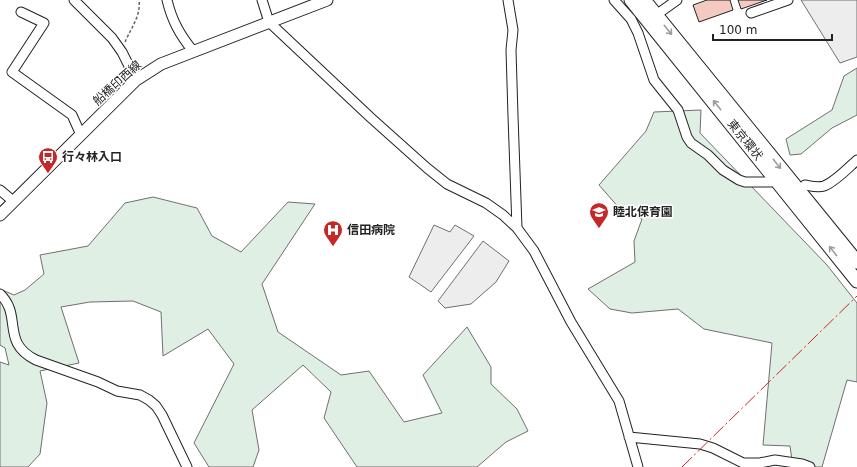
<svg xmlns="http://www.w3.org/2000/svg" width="857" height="467" font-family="'DejaVu Sans','Noto Sans JP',sans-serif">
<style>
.green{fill:#e0efe3;stroke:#6f6f6f}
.parking{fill:#ededed;stroke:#6f6f6f}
.building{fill:#f3c9c0;stroke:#222}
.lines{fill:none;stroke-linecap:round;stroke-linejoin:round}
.minor-casing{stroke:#222;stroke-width:11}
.major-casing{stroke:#222;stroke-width:13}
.highway-casing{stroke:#222;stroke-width:15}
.path{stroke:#646464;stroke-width:1.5;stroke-dasharray:3 2;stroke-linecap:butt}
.minor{stroke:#fff;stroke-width:9}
.major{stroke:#fff;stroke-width:11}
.highway{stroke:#fff;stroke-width:13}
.power{stroke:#c62828;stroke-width:1;stroke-dasharray:14 3 2 3;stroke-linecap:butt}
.oneway{stroke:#9c9c9c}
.labels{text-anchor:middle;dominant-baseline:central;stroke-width:3;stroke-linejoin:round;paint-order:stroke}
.street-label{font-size:12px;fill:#222;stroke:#fff}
.poi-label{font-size:12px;font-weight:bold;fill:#222;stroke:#fff;text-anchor:start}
</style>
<rect width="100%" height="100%" fill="#fff"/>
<!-- green -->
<path class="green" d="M 857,68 L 857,115 L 832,128 L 801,154 L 790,155 L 786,139 L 832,110 L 844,76 Z
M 701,110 L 700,133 L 827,265 L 857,303 L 857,382 L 847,380 L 822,467 L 793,467 L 790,446 L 763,445 L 772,343 L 704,329 L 678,309 L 632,313 L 610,309 L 588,289 L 635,262 L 634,241 L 642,219 L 620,209 L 599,185 L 646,131 L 654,112 Z
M 153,197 L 197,208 L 212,236 L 241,252 L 288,202 L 315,204 L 262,284 L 278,332 L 341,375 L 369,371 L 404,422 L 442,413 L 423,375 L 467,327 L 491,367 L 491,384 L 517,409 L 528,431 L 506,442 L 477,467 L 357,467 L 324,418 L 331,392 L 303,365 L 252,410 L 259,450 L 253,467 L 209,467 L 194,443 L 234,364 L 208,329 L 163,356 L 161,312 L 133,301 L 90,302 L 61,307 L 79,363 L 40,371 L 47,403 L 40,454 L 28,467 L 0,467 L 0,362 L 9,365 L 5,348 L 0,345 L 0,289 L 14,295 L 25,290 L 44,274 L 40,255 L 88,246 L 125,203 Z"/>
<!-- parking -->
<path class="parking" d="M 801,0 L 857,0 L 857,57 L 840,63 Z
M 434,225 L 450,232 L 455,225 L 474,236 L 431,292 L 409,277 Z
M 483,241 L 509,261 L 496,282 L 471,304 L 445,308 L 438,301 Z"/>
<!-- building -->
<path class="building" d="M 707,0 L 730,0 L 733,10 L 699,22 L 693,5 Z
M 738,0 L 767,0 L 741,9 Z"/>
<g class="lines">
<defs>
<path id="minor" d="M 74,0 L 112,38 L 122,52 L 136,80
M 167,0 C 172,21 180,35 193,51
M 262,0 L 269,22 L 370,117 L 427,168 L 447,184 L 486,203 L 503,215 L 517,228 L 534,251 L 571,322 L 619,401 L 638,467
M 508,0 L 513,30 L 511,50 L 513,116 L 517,228
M 614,0 L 631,19 L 638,33 L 654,80 L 678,110 L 687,137 L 691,143 L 708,155 L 723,170 L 739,180 L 745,182 L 771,182
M 21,12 L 44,23 L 12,72 L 72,115 L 81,135
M 751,13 L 788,0
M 656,15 L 677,0
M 805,185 C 811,186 818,188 824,186 C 835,182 848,168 857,160
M 0,190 L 13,201
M 0,294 C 23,316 0,342 36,360 L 98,382 L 117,391 L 140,395 L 149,400 L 156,406 L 162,415 L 187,467
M 629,437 L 700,444 L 713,448 L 743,463 L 760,463 L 775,460 L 802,464 L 810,467"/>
<path id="major" d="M 0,215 L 136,80 L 161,64 L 327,0"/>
<path id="highway" d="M 631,0 L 857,281
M 644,0 L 857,262"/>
</defs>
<!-- minor casing -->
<use href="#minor" class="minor-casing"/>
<!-- major casing -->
<use href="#major" class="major-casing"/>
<!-- highway casing -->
<use href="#highway" class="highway-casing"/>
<!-- path -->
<path class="path" d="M 125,42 C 131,28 141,16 139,0"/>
<!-- minor -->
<use href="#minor" class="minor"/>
<!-- major -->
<use href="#major" class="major"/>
<!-- highway -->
<use href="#highway" class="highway"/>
<!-- power -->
<path class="power" d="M 682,467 L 857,296"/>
</g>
<!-- one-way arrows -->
<defs><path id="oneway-shaft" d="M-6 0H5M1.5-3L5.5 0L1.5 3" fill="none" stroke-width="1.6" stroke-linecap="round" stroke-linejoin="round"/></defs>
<g class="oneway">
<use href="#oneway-shaft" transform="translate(668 30) rotate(51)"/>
<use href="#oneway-shaft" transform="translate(717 105) rotate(-129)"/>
<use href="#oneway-shaft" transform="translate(777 164) rotate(51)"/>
<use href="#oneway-shaft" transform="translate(833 251) rotate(-128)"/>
</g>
<!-- icons -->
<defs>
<symbol id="bus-pin" viewBox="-11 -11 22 30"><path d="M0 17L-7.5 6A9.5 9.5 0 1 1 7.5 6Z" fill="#c62828" stroke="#fff"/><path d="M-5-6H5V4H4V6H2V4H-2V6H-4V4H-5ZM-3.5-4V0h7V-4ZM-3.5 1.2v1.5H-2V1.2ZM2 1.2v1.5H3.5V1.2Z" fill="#fff"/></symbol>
<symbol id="school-pin" viewBox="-11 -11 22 30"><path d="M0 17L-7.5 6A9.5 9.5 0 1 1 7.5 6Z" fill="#c62828" stroke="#fff"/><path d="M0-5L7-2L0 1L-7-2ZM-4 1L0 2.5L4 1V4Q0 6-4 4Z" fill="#fff"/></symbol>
<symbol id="hospital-pin" viewBox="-11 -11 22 30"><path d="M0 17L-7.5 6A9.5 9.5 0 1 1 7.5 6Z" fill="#c62828" stroke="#fff"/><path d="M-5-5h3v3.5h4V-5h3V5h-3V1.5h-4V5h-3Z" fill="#fff"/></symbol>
</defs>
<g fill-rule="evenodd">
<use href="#bus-pin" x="37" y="146" width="22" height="30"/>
<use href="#school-pin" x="588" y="201" width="22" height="30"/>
<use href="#hospital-pin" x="322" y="219" width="22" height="30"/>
</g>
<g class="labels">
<!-- street labels -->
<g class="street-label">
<text transform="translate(117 83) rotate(-42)">船橋印西線</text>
<text transform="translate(745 140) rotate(51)">東京環状</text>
</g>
<!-- poi labels -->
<g class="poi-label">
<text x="62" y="157">行々林入口</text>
<text x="613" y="212">睦北保育園</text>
<text x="347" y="230">信田病院</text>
</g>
</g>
<!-- scale -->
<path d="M713 34v6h119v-6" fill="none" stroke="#222222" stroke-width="2"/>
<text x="719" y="34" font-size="12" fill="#222222" stroke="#ffffff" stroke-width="3" paint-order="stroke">100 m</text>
</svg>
